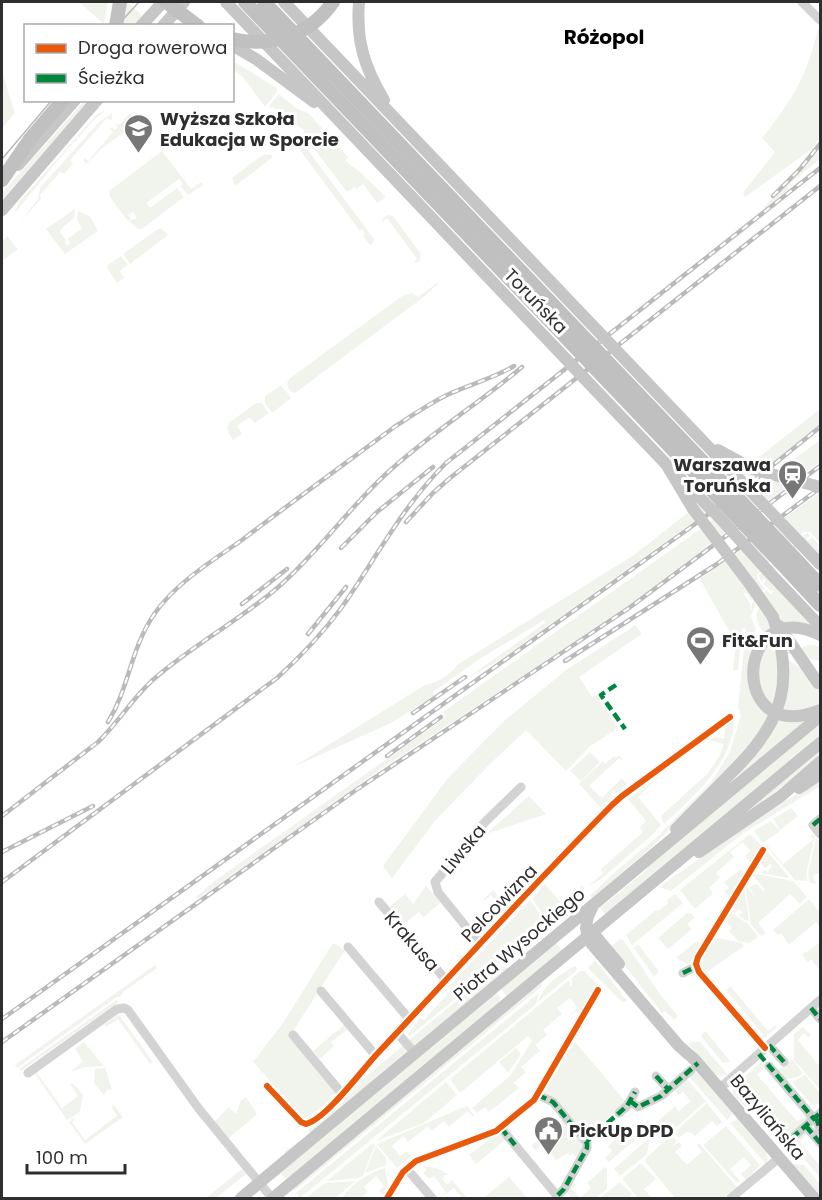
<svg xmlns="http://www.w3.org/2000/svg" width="822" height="1200" font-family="Poppins,sans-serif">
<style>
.green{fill:#f1f4ec}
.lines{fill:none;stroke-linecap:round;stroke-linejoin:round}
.minor{stroke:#d3d3d3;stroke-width:9}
.major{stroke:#c6c6c6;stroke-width:12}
.highway{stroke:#c0c0c0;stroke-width:14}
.tram{stroke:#bababa;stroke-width:1.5}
.rail-casing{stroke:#bababa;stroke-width:4.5}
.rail{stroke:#fff;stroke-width:2;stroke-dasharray:7;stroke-linecap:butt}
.major-bridge{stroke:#c6c6c6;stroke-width:12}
.highway-bridge{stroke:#c0c0c0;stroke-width:14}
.quiet{stroke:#00873e;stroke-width:4.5;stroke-dasharray:9 4.5;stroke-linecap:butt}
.cycleway-casing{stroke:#fff;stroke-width:10}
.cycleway{stroke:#e8590c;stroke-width:6}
.labels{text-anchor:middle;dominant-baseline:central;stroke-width:6;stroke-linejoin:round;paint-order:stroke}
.poi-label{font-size:18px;font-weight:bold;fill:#2e2e2e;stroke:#fff;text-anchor:start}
.street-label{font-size:18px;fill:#2e2e2e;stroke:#fff}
.neighbourhood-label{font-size:20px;font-weight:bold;fill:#000;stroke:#fff}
</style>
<rect width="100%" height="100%" fill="#fff"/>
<!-- green -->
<path class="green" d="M 79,2 L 108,2 L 104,24 Z
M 123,2 L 127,2 L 140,13 L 141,17 L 134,25 L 108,26 L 110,19 Z
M 818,29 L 820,30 L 820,137 L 812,149 L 745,197 L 743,193 L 775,152 L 762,138 C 793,99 806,78 818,29 Z
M 233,61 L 277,88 L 277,92 L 265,107 L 243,77 L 233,70 Z
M 2,72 L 15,113 L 2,128 Z
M 279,94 L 296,108 L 309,114 L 348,157 L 345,161 L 359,171 L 386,197 L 377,203 L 363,184 L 356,189 L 355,187 L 347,192 L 303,134 L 304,130 L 277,111 L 273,106 L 271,108 L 269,106 Z
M 84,101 L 89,101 L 2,200 L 2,193 Z
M 106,110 L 93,121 L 59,159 L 14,214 L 19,202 L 97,114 Z
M 112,113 L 112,119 L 110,120 L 107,118 L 70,160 L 73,164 L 64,174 L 60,172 L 40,195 L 41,199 L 20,222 L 38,199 L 40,188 L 99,122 Z
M 130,113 L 136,120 L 142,114 L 149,120 L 146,121 L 143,118 L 100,150 L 84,166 L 86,163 L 83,160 L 85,158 L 88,161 L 113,132 L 110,129 L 112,127 L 115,130 L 118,127 L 115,123 L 119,125 Z
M 296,140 L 301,141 L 374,239 L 373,243 L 370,245 L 363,236 L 365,234 L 362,229 L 360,231 L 294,142 Z
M 820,148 L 820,159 L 787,186 L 789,189 L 765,209 L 764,207 L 808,163 Z
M 162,151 L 191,189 L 201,182 L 203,185 L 188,195 L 180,186 L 183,184 L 179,179 L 146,203 L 150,208 L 177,188 L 184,197 L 142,229 L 138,229 L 129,221 L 137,218 L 133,212 L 128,215 L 131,219 L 128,221 L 110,197 L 109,191 Z
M 264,154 L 271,155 L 273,157 L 235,186 L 232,178 Z
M 75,209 L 74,218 L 62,228 L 60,232 L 66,240 L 65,242 L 67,245 L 71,243 L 68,239 L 82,228 L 77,220 L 78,211 L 90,216 L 98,231 L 65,254 L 46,229 Z
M 388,215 L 393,216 L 421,254 L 419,262 L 413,263 L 417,259 L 387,218 L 382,222 L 382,219 Z
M 158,229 L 162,229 L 168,235 L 130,264 L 123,254 Z
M 7,236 L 18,249 L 2,261 L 2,242 Z
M 121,256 L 128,265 L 120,271 L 124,278 L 117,283 L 107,268 L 108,265 Z
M 437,283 L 438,284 L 421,299 L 295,393 L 290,391 L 287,384 L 289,379 L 402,296 L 412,293 L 418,297 Z
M 280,386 L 283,387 L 291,398 L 272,413 L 265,403 L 265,396 Z
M 256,403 L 261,403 L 269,413 L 255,423 L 250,418 L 246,419 L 237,426 L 242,434 L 233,440 C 229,434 225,429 230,422 Z
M 820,409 L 820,424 L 773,463 L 692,523 L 503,658 L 463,681 L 545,623 L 544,620 L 481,658 L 433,692 L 435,696 L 391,723 L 293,767 L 425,685 C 437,683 450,675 457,665 L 634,555 Z
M 820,440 L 820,462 L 624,609 L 381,769 L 198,899 L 196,897 L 213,882 L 446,717 L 443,712 L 689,537 Z
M 820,492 L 820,543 L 810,532 L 803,532 L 757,575 L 758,580 L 765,589 L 752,601 L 746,592 L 744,594 L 750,603 L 751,614 L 752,603 L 766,590 L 771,594 L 774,591 L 772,590 L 771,591 L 763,584 L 766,581 L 763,578 L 762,582 L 758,576 L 807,533 L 811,536 L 806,538 L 808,541 L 812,537 L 819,545 L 817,547 L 819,549 L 820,547 L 820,558 L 803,540 L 765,576 L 818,629 L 766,635 C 758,626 753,617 760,606 L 756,603 L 751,616 L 756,631 L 745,639 L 746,629 L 742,628 L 738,670 L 733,670 L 736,643 L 700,579 Z
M 636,625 L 642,634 L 579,677 L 592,697 L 596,695 L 616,725 L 615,730 L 589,747 L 566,771 L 526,730 L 488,766 L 435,821 L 392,878 L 383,866 L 448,778 L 504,721 L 566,670 Z
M 760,636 L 762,638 L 750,665 L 772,713 L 768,720 L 733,766 L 652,847 L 592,898 L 590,896 L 616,871 L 655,839 L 712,781 L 730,752 L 741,715 L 738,708 L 744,648 Z
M 771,644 C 798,664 801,637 820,647 L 820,661 L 779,652 Z
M 768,645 C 775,652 779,655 787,659 C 800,667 805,673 820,679 L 820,706 L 791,713 L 767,701 L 756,678 L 763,651 Z
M 814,716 L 686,823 L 780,717 L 798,720 Z
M 734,719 C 733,764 694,795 664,824 L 661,816 L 708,773 L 720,755 L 724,744 L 709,740 L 715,737 L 724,739 L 726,724 Z
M 820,721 L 820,739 L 607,916 L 600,908 L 644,872 L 655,859 Z
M 820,748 L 820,758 L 707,843 Z
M 590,752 L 600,762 L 581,781 L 570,771 Z
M 620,755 L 623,761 L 619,758 L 589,786 L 602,798 L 622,778 L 627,784 L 617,793 L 614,791 L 611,794 L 613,796 L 601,808 L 579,784 L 603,761 L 605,764 L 614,756 L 616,758 Z
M 662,774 L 638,797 L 661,825 L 651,836 L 601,879 L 588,887 L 603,873 L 601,869 L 643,832 L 640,827 L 646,821 L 628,799 Z
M 820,780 L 820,786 L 742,834 L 671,891 L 659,887 L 762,815 Z
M 529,796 L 546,814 L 486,834 Z
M 791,808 L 798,816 L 780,830 L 773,819 Z
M 771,821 L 780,831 L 763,843 L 754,831 Z
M 750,834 L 762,846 L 753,862 L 750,862 L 745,856 L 750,851 L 743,842 L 730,852 L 734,857 L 716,873 L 720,878 L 709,888 L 713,893 L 695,909 L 680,890 Z
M 813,834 L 815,836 L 806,874 L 808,881 L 795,880 L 766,846 L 767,845 L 783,864 L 814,839 L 810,837 Z
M 816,838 L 820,843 L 820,873 L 813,875 L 816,884 L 810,882 L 808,874 Z
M 766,850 L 789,877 L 788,878 L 761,873 L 765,870 L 767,872 L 772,867 L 770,864 L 765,868 L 759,861 Z
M 741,869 L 744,873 L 730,898 L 724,891 L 729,888 L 724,882 Z
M 751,873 L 793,881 L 807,897 L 800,904 L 790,894 L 758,923 L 766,933 L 761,936 L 751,924 L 745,885 L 756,898 L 749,887 L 757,884 L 763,891 L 765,890 Z
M 545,884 L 561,903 L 583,885 L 586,897 L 573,910 L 565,903 L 563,905 L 569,912 L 565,916 L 563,914 L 556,918 L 545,917 L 532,899 Z
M 426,886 L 441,902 L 424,917 L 419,912 L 403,925 L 389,907 L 405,894 L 413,904 Z
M 744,886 L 749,919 L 746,921 L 738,915 L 743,912 L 739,909 L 735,913 L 730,910 Z
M 493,890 L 506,906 L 504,908 L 505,910 L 483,933 L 480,934 L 470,922 L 472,920 L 479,928 L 499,905 L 491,895 L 485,900 L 484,899 Z
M 675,894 L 683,903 L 632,945 L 626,935 L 656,910 L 659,911 L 668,903 L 667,900 Z
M 809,899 L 820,913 L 820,927 L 816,922 L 789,945 L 781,933 L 778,935 L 773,930 Z
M 530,900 L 543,919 L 542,927 L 410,1036 L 408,1034 L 420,1018 L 424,1020 L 451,990 L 448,987 Z
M 729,911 L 748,924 L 757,935 L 757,938 L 749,943 L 738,941 L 729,931 L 732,928 L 726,922 Z
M 687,913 L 692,914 L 695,918 L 687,924 L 692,929 L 668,949 L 658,938 Z
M 718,938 L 742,943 L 744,946 L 704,974 L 699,962 L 707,948 Z
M 620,939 L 623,940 L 662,997 L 678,1016 L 674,1020 L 665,1011 L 662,1013 L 610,947 Z
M 820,939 L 820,968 L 819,970 L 811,959 L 808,962 L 802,955 L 819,943 L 818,941 Z
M 697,941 L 701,946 L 694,959 L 688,964 L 676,958 Z
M 555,942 L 564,952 L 507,997 L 500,988 Z
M 333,943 L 345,950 L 290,1036 L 337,1092 L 322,1107 L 305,1118 L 302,1117 L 253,1062 L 283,1023 Z
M 638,944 L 659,972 L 654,976 L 634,948 Z
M 595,960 L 622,994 L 621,995 L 627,1000 L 625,1002 L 622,1002 L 588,968 Z
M 155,965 L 157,968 L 123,992 L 120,997 L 117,997 L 17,1068 L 15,1065 Z
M 499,966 L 508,968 L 415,1046 L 409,1040 Z
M 576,966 L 577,970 L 538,1002 C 543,985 561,973 576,966 Z
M 580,971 L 584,971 L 598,985 L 580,1016 L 576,1011 L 570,1015 L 578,1008 L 570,998 L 557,1008 L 562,1014 L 543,1030 L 547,1035 L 535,1045 L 540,1051 L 521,1067 L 526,1072 L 514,1083 L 519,1088 L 489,1112 L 485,1107 L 477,1113 L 472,1108 L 510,1076 L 532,1041 L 528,1036 L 460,1093 L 450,1079 L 568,981 L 570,982 L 570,986 L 572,986 L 572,978 Z
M 726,981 L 768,1031 L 776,1025 L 777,1027 L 762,1040 L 761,1038 L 763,1034 L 726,990 L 730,987 Z
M 542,983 L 541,987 L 294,1191 L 293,1188 L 524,995 Z
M 496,993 L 500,997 L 499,1003 L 288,1181 L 280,1173 Z
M 539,993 L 536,1004 L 300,1198 L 296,1193 Z
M 118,999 L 117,1003 L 21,1071 L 19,1069 Z
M 118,1015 L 120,1016 L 153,1062 L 150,1064 L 118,1019 L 106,1027 L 104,1025 Z
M 344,1025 L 348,1029 L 331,1042 L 334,1046 L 320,1059 L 313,1051 Z
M 803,1027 L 811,1035 L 808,1037 L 804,1033 L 798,1040 L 820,1067 L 820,1090 L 794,1060 L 794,1034 Z
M 705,1031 L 730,1061 L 729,1062 L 723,1063 L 701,1036 Z
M 84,1042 L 104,1066 L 85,1067 L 71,1072 L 83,1061 L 75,1049 Z
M 575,1042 L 625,1101 L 625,1104 L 588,1137 L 541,1092 L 568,1046 L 571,1049 Z
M 691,1042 L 700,1042 L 728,1075 L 720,1076 L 715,1074 L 688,1044 Z
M 405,1044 L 410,1051 L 286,1154 L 284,1152 L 309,1134 L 309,1129 L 343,1101 L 364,1078 Z
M 516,1048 L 521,1054 L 508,1073 L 499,1062 Z
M 792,1059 L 803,1073 L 798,1077 L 783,1080 L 777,1071 Z
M 762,1061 L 771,1070 L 769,1073 L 764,1067 L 757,1075 L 797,1121 L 806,1116 L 811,1117 L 789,1138 L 739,1082 Z
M 105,1068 L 112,1089 L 107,1090 L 104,1095 L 94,1083 L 95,1069 Z
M 696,1068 L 732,1111 L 732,1115 L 727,1120 L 688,1075 Z
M 37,1073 L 62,1108 L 78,1096 L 70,1084 L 72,1083 L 75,1086 L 76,1086 L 83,1095 L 80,1112 L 67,1120 L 35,1074 Z
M 805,1075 L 820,1093 L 820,1104 L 812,1105 L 792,1082 Z
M 685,1077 L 706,1101 L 668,1135 L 657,1122 L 675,1106 L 679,1111 L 691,1101 L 683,1092 L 679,1095 L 673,1088 Z
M 446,1082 L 457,1095 L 424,1123 L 376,1141 Z
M 734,1082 L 745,1095 L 752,1114 L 733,1094 L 732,1090 Z
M 246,1097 L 257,1114 L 228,1139 L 214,1122 L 229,1107 L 236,1114 L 241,1100 Z
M 707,1103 L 722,1122 L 717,1126 L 712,1121 L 695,1136 L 692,1133 L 686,1132 L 679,1138 L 675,1134 L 679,1128 Z
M 114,1105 L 123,1117 L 85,1144 L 69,1122 L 73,1118 L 75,1120 L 72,1122 L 85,1140 L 117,1116 L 111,1107 Z
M 467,1106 L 474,1115 L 473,1117 L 468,1111 L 449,1127 L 444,1121 L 432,1131 L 428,1126 L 408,1142 L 404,1136 L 392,1146 L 400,1156 L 407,1151 L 411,1156 L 397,1168 L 377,1144 Z
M 563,1119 L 585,1144 L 578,1160 L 573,1153 L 570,1156 L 568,1153 L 556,1160 L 542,1144 L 535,1150 L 532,1146 L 530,1147 Z
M 739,1119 L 766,1151 L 768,1158 L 766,1164 L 730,1123 Z
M 648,1120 L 652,1125 L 609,1162 L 605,1158 L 612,1151 L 608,1146 L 636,1122 L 640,1127 Z
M 726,1126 L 760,1165 L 746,1180 L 741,1174 L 751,1165 L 744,1157 L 730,1169 L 740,1181 L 737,1183 L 703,1145 Z
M 806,1128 L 812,1140 L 806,1134 L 800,1142 L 820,1166 L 820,1178 L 791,1143 Z
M 500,1134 L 505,1140 L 476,1164 L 469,1155 L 495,1135 Z
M 673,1136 L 677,1141 L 671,1147 L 679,1142 L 682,1146 L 675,1152 L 687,1165 L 702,1152 L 697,1145 L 699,1143 L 737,1187 L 723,1198 L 675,1198 L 645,1161 L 647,1157 L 668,1138 Z
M 650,1137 L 647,1154 L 620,1176 L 614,1169 Z
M 373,1143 L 375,1145 L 363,1175 L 359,1178 L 327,1181 Z
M 376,1146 L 386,1158 L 386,1165 L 365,1173 Z
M 640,1164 L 644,1166 L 656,1179 L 644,1189 L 652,1198 L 638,1198 L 623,1180 L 623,1178 Z
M 793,1164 L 804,1165 L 820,1184 L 820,1198 L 791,1165 Z
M 423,1166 C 433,1167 440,1168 448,1175 L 445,1175 L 442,1178 L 447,1185 L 452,1180 L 467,1198 L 462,1198 L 454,1188 L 439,1198 L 446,1192 L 434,1176 L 429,1179 L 423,1173 L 427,1170 Z
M 605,1167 L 607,1169 L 607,1189 L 596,1198 L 572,1198 L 566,1192 L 572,1180 L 576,1185 L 572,1189 L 580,1198 L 591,1188 L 587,1183 Z
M 385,1168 L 389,1191 L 384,1197 L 379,1191 L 384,1186 L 376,1176 L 364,1187 L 368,1192 L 361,1198 L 343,1198 C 350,1183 370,1173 385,1168 Z
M 242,1169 L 246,1174 L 216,1198 L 206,1198 Z
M 509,1177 L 527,1198 L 483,1198 Z
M 356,1181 L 335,1198 L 306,1198 L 325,1183 Z
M 620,1182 L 632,1194 L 629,1198 L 600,1198 Z"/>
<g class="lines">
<!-- minor -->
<path class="minor" d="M 802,2 L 820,20
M 820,819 L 813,825 L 820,834
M 763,850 L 698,957 L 696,964 L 699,972 L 765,1048
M 379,902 L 446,980
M 480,944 L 438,892 L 435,882 L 485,822 L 521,787
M 348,947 L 410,1020
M 683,973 L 697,966
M 321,991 L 376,1056
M 811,1008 L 820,1019
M 397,1033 L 415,1053
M 293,1035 L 343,1095
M 769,1045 L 784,1062
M 769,1066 L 814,1119
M 28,1073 L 117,1009 L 124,1008 L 128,1010 L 199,1109 L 272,1198
M 656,1076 L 668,1089
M 267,1086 L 301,1122 L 306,1124 C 326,1119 362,1070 377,1054 C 455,971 532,886 612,805 L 622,796 L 730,717
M 720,1088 L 820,1000
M 538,1095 L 553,1102 L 587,1143 L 587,1148 L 564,1189 L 557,1196
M 630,1101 L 638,1107 L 661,1096 L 691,1070
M 619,1113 L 627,1106 L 635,1092
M 816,1117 L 820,1130
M 806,1126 L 820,1143
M 501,1128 L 559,1198
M 792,1138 L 820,1113
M 407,1169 L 432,1198
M 387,1198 L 403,1172 L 416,1161 L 496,1131 L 534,1100 L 598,990
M 731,1198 L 779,1158"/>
<!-- major -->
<path class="major" d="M 226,2 L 389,173
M 284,2 L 449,175
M 359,2 C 356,40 364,67 384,100
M 141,26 L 163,2
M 163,26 L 184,2
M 232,45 L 256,59 L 314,102
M 18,165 L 75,100
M 2,210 L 97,100
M 584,378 L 666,464 L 693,509
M 800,543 L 820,564
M 769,572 L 820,626
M 752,587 L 773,617
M 820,635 C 736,593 726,748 820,710
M 799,788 L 820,774
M 676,829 L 738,766
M 699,852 L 781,796 L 820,762
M 592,908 C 585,920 584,931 591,943 L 679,1046 L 694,1059 L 814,1198
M 586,928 L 593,933 L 619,964
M 241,1198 L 820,716
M 273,1198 L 820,743"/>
<!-- highway -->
<path class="highway" d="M 245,2 L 548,319
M 264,2 L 331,72
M 2,180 L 30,139 L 63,100
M 790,553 L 820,585
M 780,562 L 820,605"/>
<!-- tram -->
<path class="tram" d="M 117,26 L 139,2
M 2,159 L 52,100"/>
<defs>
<path id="rail" d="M 773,196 L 800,169 L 820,144
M 406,522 L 433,493 L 450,478 L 820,186
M 341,548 L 377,512 L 433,467
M 242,604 L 287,569
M 308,634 L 346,587
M 565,661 L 717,564 L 820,488
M 413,713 L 465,677
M 108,722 C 130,686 130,649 155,613 C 176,583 212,561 242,540 C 292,502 343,465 393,428 C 411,416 430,403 449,394 C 471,384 494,378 514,366
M 387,756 L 441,717
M 2,816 L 98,742 C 119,722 133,697 155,678 C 193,645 238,621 276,589 C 316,555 347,510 386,474 C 428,435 478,404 522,367
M 2,852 L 93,806
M 2,882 L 277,678 C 300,657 323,633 342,607 C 377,557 401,508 446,463 L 820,168
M 2,1019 L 691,527 L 757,478 L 820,427
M 2,1042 L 356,790 L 629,608 L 820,466"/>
</defs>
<!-- rail casing -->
<use href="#rail" class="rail-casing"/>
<!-- rail -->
<use href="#rail" class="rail"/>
<!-- major-bridge -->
<path class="major-bridge" d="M 389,173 L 584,378
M 449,175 L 800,543
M 718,450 L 753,469 L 820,487
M 666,464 L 720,518 L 769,572
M 693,509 L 752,587
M 779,626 L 818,683
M 738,766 C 784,719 794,680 773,617"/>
<!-- highway-bridge -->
<path class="highway-bridge" d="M 166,2 L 198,26
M 116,26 L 120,2
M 232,39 C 272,48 310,35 333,2
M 331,72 L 790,553
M 548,319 L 780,562"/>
<!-- quiet -->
<path class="quiet" d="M 616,685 L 601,695 L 625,729
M 813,825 L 820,819
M 683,973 L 697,966
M 811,1008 L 820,1019
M 769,1045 L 784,1062
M 759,1054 L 814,1119
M 656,1076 L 668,1089
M 538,1095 L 553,1102 L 587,1143 L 587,1148 L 564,1189 L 557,1196
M 630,1101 L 638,1107 L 661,1096 L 698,1063
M 816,1117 L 820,1130
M 806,1126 L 820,1143
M 501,1128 L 515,1145
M 792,1138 L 820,1113
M 587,1141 L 627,1106 L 635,1092"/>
<defs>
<path id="cycleway" d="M 763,850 L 698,957 L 696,964 L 699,972 L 765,1048
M 267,1086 L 301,1122 L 306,1124 C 326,1119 362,1070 377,1054 C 455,971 532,886 612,805 L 622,796 L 730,717
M 387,1198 L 403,1172 L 416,1161 L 496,1131 L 534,1100 L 598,990"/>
</defs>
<!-- cycleway casing -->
<use href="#cycleway" class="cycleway-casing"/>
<!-- cycleway -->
<use href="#cycleway" class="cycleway"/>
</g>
<!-- icons -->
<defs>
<symbol id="university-pin" viewBox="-11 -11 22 30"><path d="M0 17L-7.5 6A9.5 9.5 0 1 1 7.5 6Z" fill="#777" stroke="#fff"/><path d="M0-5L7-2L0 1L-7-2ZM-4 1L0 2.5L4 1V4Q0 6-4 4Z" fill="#fff"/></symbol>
<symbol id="station-pin" viewBox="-11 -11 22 30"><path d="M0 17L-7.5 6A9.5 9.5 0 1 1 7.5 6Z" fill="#777" stroke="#fff"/><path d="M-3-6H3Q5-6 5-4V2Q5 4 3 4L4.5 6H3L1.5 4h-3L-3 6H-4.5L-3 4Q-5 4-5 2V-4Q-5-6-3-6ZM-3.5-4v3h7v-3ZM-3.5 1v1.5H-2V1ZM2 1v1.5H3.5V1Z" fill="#fff"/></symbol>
<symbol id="stadium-pin" viewBox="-11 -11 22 30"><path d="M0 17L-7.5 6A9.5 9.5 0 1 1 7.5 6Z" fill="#777" stroke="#fff"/><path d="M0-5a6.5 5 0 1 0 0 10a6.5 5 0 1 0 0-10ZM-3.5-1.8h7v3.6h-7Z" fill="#fff"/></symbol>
<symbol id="civic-pin" viewBox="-11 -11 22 30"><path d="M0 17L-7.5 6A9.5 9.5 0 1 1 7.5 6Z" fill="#777" stroke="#fff"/><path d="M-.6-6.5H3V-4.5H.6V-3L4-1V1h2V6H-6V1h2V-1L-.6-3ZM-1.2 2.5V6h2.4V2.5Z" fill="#fff"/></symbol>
</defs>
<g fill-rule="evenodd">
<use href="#university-pin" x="122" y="112" width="33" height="45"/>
<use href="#station-pin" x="776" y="458" width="33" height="45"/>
<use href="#stadium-pin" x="684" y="624" width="33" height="45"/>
<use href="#civic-pin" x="532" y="1114" width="33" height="45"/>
</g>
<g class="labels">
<!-- poi labels -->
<g class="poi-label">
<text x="160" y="118">Wyższa Szkoła<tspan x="160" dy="21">Edukacja w Sporcie</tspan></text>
<text x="771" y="464" text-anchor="end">Warszawa<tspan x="771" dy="21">Toruńska</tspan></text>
<text x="722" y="640">Fit&amp;Fun</text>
<text x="569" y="1130">PickUp DPD</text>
</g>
<!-- street labels -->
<g class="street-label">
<text transform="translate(536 301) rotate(46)">Toruńska</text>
<text transform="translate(463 849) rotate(-50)">Liwska</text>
<text transform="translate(499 903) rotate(-46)">Pelcowizna</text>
<text transform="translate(412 941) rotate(49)">Krakusa</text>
<text transform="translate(519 944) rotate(-40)">Piotra Wysockiego</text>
<text transform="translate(768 1117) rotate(50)">Bazyliańska</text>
</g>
<!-- neighbourhood labels -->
<g class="neighbourhood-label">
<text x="604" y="37">Różopol</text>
</g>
</g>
<!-- border -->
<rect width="822" height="1200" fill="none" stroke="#2e2e2e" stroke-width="6"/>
<!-- legend -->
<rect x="24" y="24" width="210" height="78" fill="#ffffff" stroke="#ababab" stroke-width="1.5"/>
<rect x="36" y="44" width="30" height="9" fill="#e8590c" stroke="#ababab" stroke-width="1.5"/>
<text x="78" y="54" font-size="18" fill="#2e2e2e">Droga rowerowa</text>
<rect x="36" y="74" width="30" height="9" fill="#00873e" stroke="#ababab" stroke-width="1.5"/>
<text x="78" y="84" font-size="18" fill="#2e2e2e">Ścieżka</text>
<!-- scale -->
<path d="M27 1164v9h98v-9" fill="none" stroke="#2e2e2e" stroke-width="3"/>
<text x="36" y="1164" font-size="18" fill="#2e2e2e" stroke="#ffffff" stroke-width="4.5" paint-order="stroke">100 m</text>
</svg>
